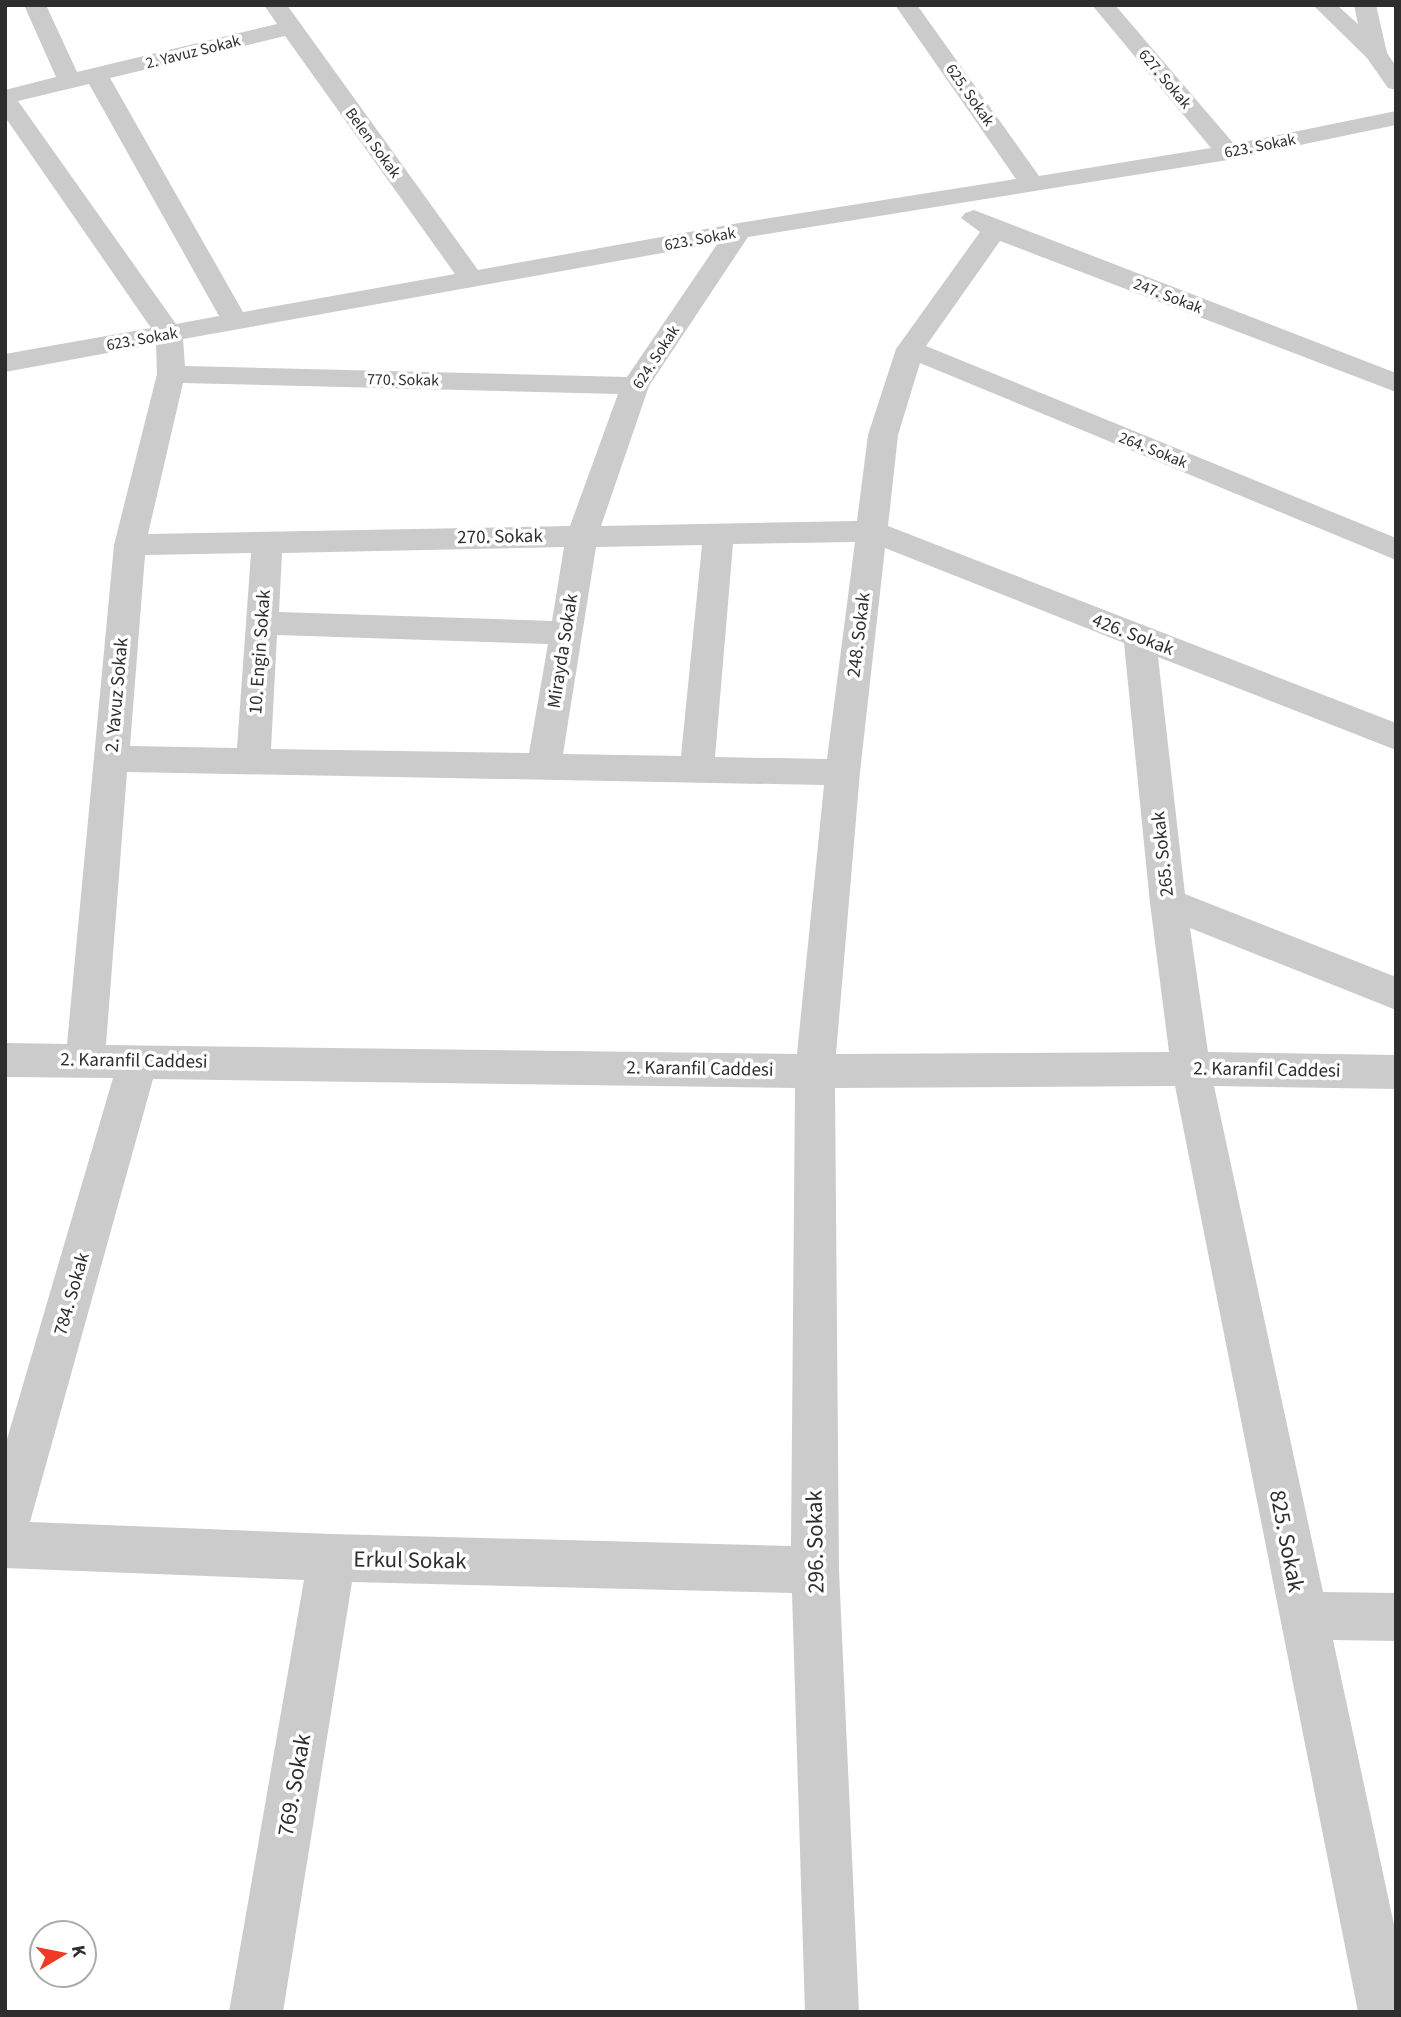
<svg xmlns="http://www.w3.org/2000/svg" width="1401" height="2017" font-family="'Source Sans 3',sans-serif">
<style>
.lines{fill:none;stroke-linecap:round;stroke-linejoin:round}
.minor{fill:#cbcbcb;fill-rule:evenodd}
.labels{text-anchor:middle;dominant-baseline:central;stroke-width:7;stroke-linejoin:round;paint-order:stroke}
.far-street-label{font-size:16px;fill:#2e2e2e;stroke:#fff}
.street-label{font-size:19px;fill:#2e2e2e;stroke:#fff}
.near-street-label{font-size:23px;fill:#2e2e2e;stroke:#fff}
</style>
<rect width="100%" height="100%" fill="#fff"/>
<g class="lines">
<!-- minor -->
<path class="minor" d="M 24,5 L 46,5 L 77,72 L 277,24 L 264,5 L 287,5 L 478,270 L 739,223 L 1016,179 L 895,5 L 917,5 L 1039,176 L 1211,148 L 1092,5 L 1115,5 L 1234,144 L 1396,111 L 1396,125 L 1228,160 L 748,237 L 649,386 L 601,526 L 857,521 L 868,435 L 896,349 L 980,232 L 961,218 L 965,213 L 974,210 L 1396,373 L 1396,392 L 1000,241 L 926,346 L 1396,538 L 1396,560 L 920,363 L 898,435 L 888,526 L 1396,723 L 1396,750 L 1158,657 L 1185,894 L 1396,977 L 1396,1010 L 1190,928 L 1208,1052 L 1396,1055 L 1396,1089 L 1214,1086 L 1323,1592 L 1396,1593 L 1396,1641 L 1333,1640 L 1396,1934 L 1396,2012 L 1358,2012 L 1175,1086 L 835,1088 L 839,1570 L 859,2012 L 805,2012 L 792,1593 L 352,1582 L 283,2012 L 229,2012 L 304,1580 L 5,1568 L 5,1446 L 113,1078 L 5,1077 L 5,1043 L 67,1044 L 114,545 L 157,374 L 156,344 L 5,372 L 5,354 L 151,328 L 5,117 L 5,90 L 56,77 ZM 285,36 L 455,274 L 243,312 L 110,78 ZM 89,84 L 219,316 L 176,324 L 18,101 ZM 718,243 L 627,377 L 185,366 L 183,339 ZM 183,383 L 618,394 L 570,526 L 148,534 ZM 855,542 L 827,759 L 715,757 L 733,544 ZM 702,545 L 681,756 L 563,754 L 596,547 ZM 564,547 L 552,621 L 279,612 L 282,553 ZM 885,548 L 1124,643 L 1150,903 L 1169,1052 L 836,1054 L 860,772 ZM 251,553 L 237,748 L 130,746 L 145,555 ZM 277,635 L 548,644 L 529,753 L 271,749 ZM 127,772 L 824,785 L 797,1054 L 106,1045 ZM 153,1079 L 795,1088 L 791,1546 L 332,1534 L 30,1522 Z
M 1313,5 L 1337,5 L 1358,24 L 1354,5 L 1376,5 L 1387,53 L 1396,66 L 1396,90 L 1388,88 L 1367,58 Z"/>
</g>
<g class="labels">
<!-- far-street labels -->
<g class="far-street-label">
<text transform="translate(193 52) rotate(-14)">2. Yavuz Sokak</text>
<text transform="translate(1165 79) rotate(50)">627. Sokak</text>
<text transform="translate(970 95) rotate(55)">625. Sokak</text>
<text transform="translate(373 143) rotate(54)">Belen Sokak</text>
<text transform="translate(1260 146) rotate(-11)">623. Sokak</text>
<text transform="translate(700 239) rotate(-10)">623. Sokak</text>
<text transform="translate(1168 296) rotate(21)">247. Sokak</text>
<text transform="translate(142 339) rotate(-10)">623. Sokak</text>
<text transform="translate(656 357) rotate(-57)">624. Sokak</text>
<text transform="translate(403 380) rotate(1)">770. Sokak</text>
<text transform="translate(1153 450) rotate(22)">264. Sokak</text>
</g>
<!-- street labels -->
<g class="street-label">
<text transform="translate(500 537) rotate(-1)">270. Sokak</text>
<text transform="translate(859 635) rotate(-83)">248. Sokak</text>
<text transform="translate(1133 635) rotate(21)">426. Sokak</text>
<text transform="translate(563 651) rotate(-81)">Mirayda Sokak</text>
<text transform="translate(260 652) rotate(-86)">10. Engin Sokak</text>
<text transform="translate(117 695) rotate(-85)">2. Yavuz Sokak</text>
<text transform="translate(1163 854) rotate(-96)">265. Sokak</text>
<text transform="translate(134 1061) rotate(1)">2. Karanfil Caddesi</text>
<text transform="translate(700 1069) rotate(1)">2. Karanfil Caddesi</text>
<text transform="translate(1267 1070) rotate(1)">2. Karanfil Caddesi</text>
<text transform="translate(72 1294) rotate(-74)">784. Sokak</text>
</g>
<!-- near-street labels -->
<g class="near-street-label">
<text transform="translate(1287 1541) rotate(79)">825. Sokak</text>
<text transform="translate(815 1542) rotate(-91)">296. Sokak</text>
<text transform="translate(410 1560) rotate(1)">Erkul Sokak</text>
<text transform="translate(294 1785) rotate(-80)">769. Sokak</text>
</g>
</g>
<!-- border -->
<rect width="1401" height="2017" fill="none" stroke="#2e2e2e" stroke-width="14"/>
<!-- north arrow -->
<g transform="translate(63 1954) rotate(80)"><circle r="33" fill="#ffffff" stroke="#ababab" stroke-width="2"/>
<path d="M0-5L12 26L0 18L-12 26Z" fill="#ef3b25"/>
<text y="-10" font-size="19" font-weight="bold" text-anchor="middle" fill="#2e2e2e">K</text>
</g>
</svg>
